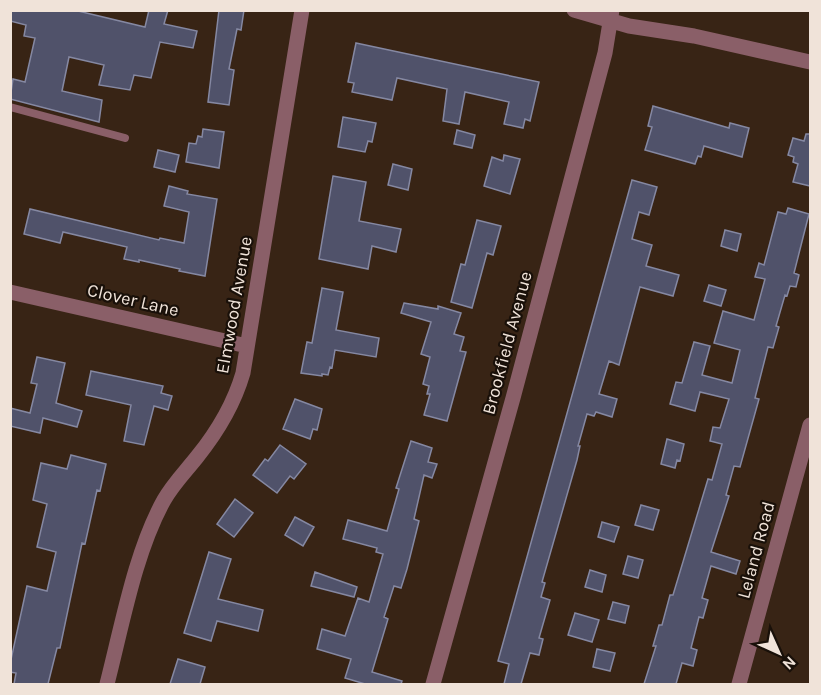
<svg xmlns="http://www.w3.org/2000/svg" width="821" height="695" font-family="Karla,sans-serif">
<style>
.building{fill:#50526a;stroke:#8588a2;stroke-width:1.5}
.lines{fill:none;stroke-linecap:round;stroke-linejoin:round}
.service{stroke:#8a5f68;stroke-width:8}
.minor{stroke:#8a5f68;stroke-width:15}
.labels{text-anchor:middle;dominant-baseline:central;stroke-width:4.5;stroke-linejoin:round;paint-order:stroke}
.street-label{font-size:18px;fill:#f0e3d9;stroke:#191009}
</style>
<rect width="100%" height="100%" fill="#382415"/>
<!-- building -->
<path class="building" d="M 10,10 L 74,10 L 145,27 L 149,10 L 168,10 L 164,24 L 197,31 L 193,48 L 160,42 L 151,78 L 134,75 L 130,90 L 99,85 L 104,65 L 69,57 L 62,91 L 102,100 L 99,122 L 10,99 L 13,79 L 25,82 L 35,38 L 24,36 L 26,25 L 10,21 Z
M 219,10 L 244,10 L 241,30 L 237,29 L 229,69 L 234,70 L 229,105 L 208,102 Z
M 356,43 L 539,82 L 530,121 L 525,119 L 523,128 L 504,124 L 509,102 L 465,92 L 459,124 L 443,121 L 447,89 L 397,78 L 392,100 L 352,92 L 354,83 L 348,82 Z
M 653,106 L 729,128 L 730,123 L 749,128 L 742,157 L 704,146 L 701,157 L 698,156 L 695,164 L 645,150 L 652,127 L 648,126 Z
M 343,117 L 376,123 L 372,142 L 368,141 L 365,152 L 338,147 Z
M 203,129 L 224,132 L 219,168 L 186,162 L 189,143 L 196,144 L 198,136 L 202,137 Z
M 457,130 L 475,135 L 472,148 L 454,144 Z
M 806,134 L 810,134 L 810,186 L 793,182 L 798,164 L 793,162 L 794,157 L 788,155 L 793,138 L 804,141 Z
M 158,150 L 179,155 L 175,172 L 154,167 Z
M 504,155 L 520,159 L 510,194 L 484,186 L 492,157 L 503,161 Z
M 393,164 L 412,169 L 408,190 L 388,185 Z
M 333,176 L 366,182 L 359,221 L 401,229 L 396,252 L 372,246 L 368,269 L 319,259 Z
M 632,180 L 657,187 L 649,215 L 639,212 L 632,239 L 652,245 L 646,266 L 679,275 L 673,296 L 640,287 L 619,365 L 609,361 L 599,394 L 617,399 L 612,417 L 596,412 L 594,416 L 587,414 L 578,446 L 580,446 L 577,460 L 542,582 L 545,583 L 541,597 L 550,600 L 539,638 L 543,639 L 539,655 L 530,653 L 521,684 L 504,684 L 509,664 L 498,661 Z
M 169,186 L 188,191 L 187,194 L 217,199 L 205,276 L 179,271 L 180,269 L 139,260 L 139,262 L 124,259 L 127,247 L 63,232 L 60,243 L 24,234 L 30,209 L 159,240 L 160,238 L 184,243 L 189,212 L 164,206 Z
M 788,208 L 809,214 L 794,273 L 799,275 L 796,287 L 790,286 L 787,296 L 785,295 L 776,326 L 779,327 L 773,348 L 768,347 L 755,398 L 759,399 L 740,467 L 734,466 L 726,495 L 729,496 L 711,552 L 740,561 L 736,574 L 711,566 L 702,598 L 708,600 L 703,618 L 699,617 L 691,648 L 697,650 L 693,666 L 682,663 L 676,684 L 644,684 L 656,646 L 653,646 L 659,625 L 662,625 L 670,595 L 673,595 L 708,479 L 712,480 L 722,444 L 710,441 L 713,427 L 720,428 L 729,399 L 700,392 L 695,411 L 670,404 L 676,382 L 682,383 L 694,342 L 710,346 L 702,375 L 732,383 L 740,350 L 714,343 L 723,311 L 754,320 L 765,279 L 755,277 L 759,263 L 764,265 L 778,212 L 786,214 Z
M 477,220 L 501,226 L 493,255 L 487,253 L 472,308 L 451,302 L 461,264 L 465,265 Z
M 725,230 L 741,234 L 737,251 L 721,246 Z
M 709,285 L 726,290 L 721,306 L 704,301 Z
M 322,288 L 343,292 L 336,330 L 379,338 L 376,357 L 335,350 L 332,368 L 330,367 L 328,375 L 322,374 L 322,376 L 301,373 L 307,342 L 312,343 Z
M 404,303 L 438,309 L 438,306 L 461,313 L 454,334 L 464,337 L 460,351 L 466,352 L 447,421 L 424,415 L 430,394 L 427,394 L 429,386 L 423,384 L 430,357 L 421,354 L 431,322 L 401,313 Z
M 37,357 L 65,363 L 56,403 L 82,411 L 77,427 L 43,418 L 40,433 L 10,426 L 10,408 L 30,413 L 37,384 L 31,383 Z
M 91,371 L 163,386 L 161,393 L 172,396 L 168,410 L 154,406 L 144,445 L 124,441 L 131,405 L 86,395 Z
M 295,399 L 322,409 L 317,430 L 313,429 L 310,439 L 283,429 Z
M 667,439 L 684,444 L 680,461 L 677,460 L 675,468 L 661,464 Z
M 411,441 L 432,448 L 428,462 L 437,464 L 432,478 L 424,475 L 414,519 L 419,521 L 407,569 L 401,588 L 394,586 L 384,617 L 388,619 L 372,672 L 402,681 L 401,684 L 365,684 L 345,678 L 351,659 L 317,649 L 322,629 L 345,636 L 358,598 L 369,602 L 383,554 L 376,552 L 377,548 L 343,539 L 348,520 L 387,531 L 399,489 L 396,488 Z
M 280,445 L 306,464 L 294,479 L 290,476 L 277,493 L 253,475 L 265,459 L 268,461 Z
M 71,455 L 106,464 L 100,491 L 97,490 L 85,544 L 82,543 L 60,648 L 57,648 L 48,684 L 14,684 L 16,673 L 10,672 L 10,664 L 27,586 L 47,591 L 56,552 L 37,547 L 47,504 L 33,500 L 41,463 L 67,469 Z
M 235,499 L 253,513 L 234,537 L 217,524 Z
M 641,505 L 659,510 L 653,530 L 635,525 Z
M 295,517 L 314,527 L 303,546 L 285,535 Z
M 602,522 L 619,527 L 614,542 L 598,537 Z
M 209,552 L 231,559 L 218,599 L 263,610 L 258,631 L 217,621 L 211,641 L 184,633 Z
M 628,556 L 643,560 L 638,578 L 623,574 Z
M 590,570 L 606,575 L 602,592 L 585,587 Z
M 315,572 L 357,587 L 354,597 L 311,586 Z
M 613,602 L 629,606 L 625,623 L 608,619 Z
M 575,613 L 599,620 L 592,642 L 568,635 Z
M 597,649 L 615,653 L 610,671 L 593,667 Z
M 178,659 L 205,667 L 200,684 L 170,684 Z"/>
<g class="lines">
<!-- service -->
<path class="service" d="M 10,107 L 125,138"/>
<!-- minor -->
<path class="minor" d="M 574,10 L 629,26 L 694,36 L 810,62
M 10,292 L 247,346
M 107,684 C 122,626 135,552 164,500 C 173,484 186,471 197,457 C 218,431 234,404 243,373 L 302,10
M 433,684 L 513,398 L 605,53 L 612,10
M 739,684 L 810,425"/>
</g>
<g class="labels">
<!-- street labels -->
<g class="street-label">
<text transform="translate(133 300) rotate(13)">Clover Lane</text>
<text transform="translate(234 305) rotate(-80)">Elmwood Avenue</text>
<text transform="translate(507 343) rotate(-75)">Brookfield Avenue</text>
<text transform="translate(756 550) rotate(-75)">Leland Road</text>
</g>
</g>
<!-- border -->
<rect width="821" height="695" fill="none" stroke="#f0e3d9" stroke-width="24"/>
<!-- north arrow -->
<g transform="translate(779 653) rotate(135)" stroke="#191009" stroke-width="4.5" paint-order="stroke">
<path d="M0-4.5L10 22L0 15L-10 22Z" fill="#f0e3d9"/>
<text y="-9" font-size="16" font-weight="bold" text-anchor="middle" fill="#f0e3d9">N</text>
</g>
</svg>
